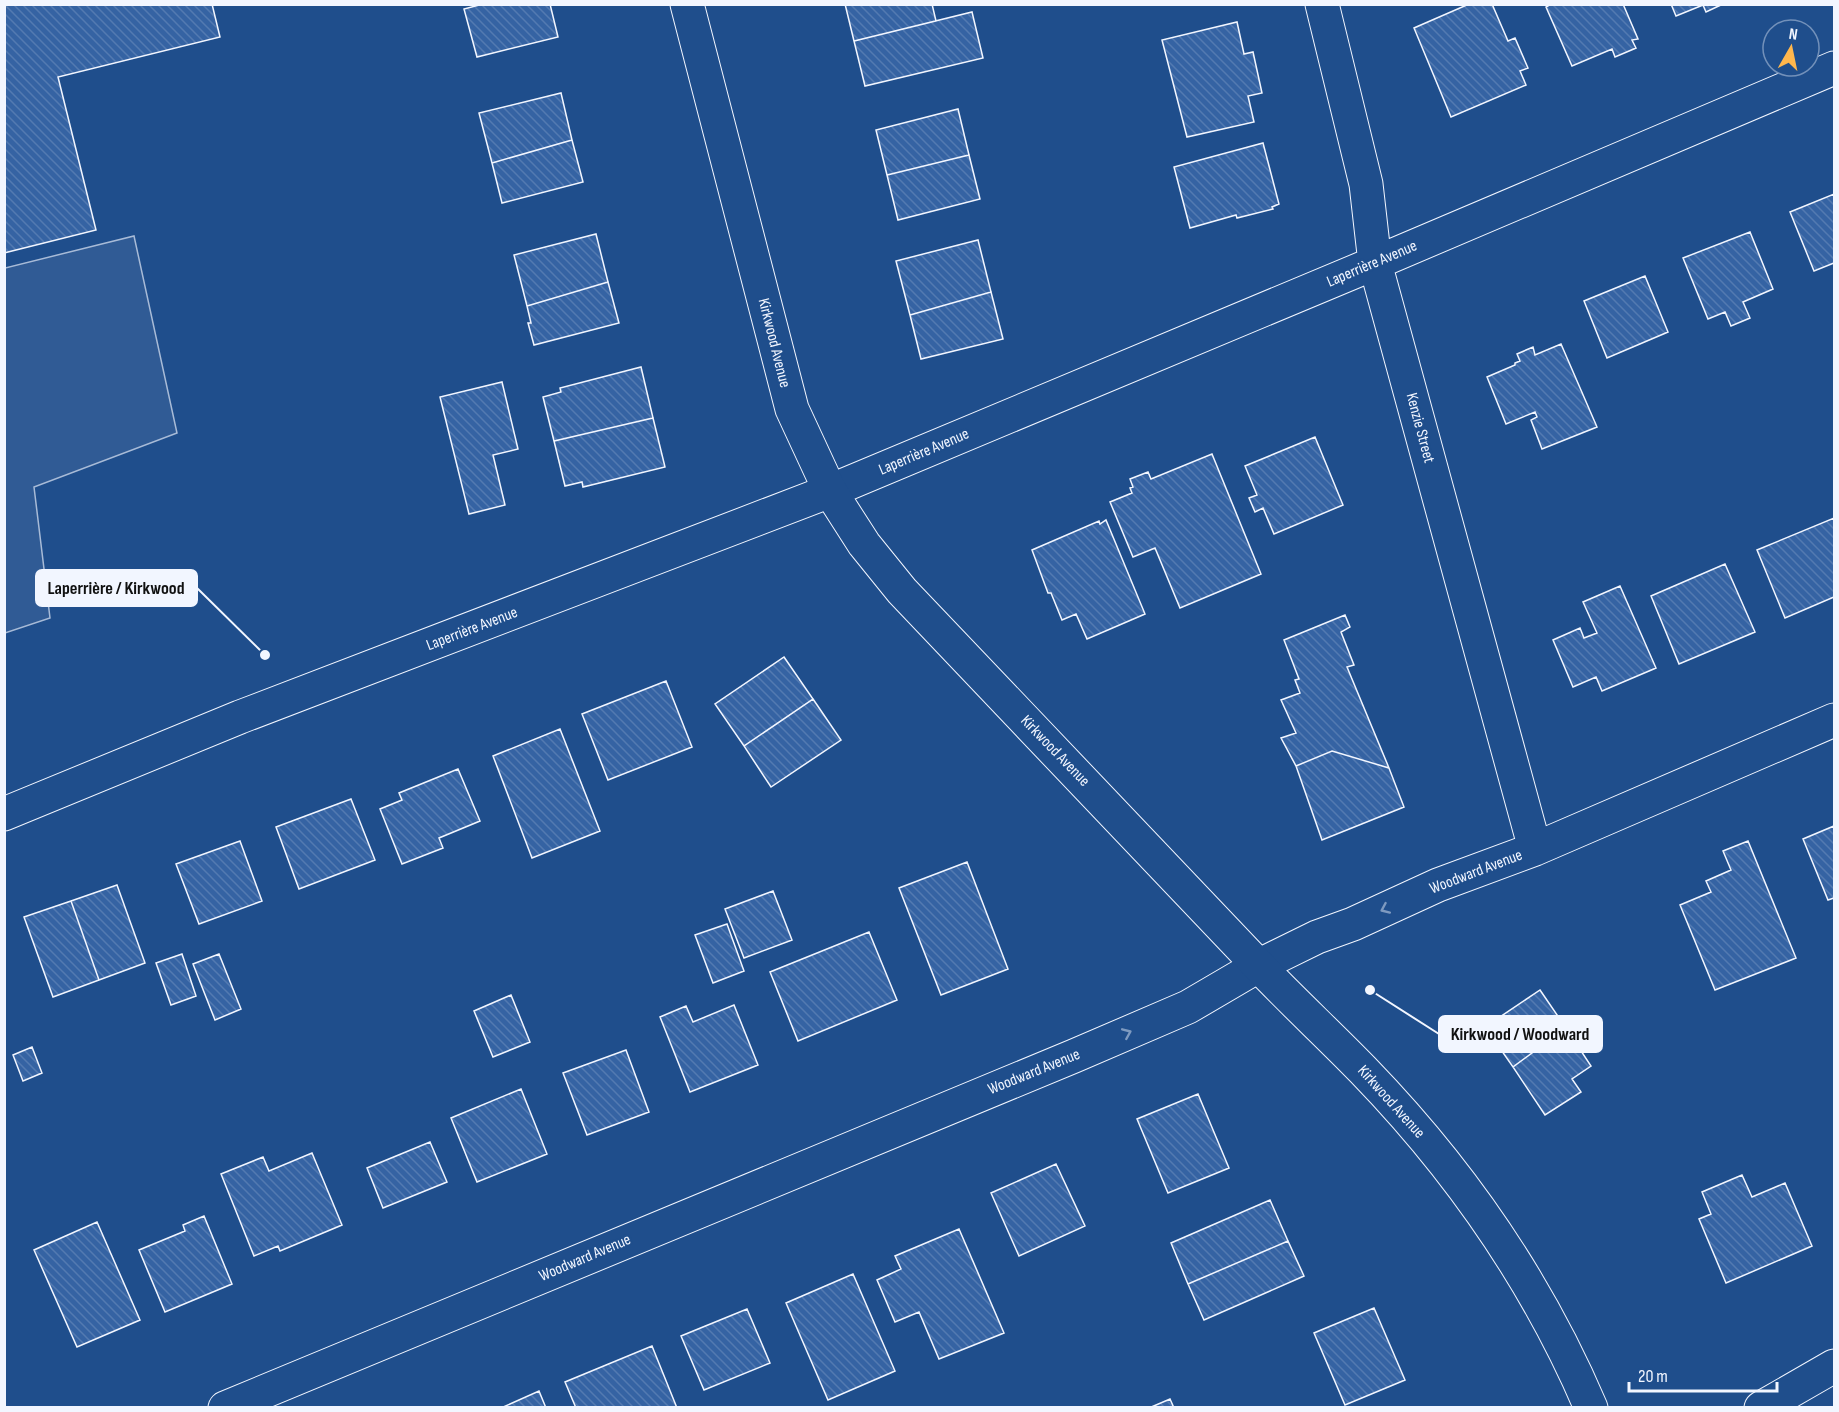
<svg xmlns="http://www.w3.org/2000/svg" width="1839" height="1412" font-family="'Sofia Sans Condensed',sans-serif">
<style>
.parking{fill:#305b95;stroke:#a8bbd7;stroke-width:1.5}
.building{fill:url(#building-back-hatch);stroke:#f2f6ff;stroke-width:1.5}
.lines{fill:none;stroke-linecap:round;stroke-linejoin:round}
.street-casing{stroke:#f2f6ff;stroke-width:35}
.secondary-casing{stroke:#f2f6ff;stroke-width:35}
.street{stroke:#1f4e8c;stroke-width:33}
.secondary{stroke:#1f4e8c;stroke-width:33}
.oneway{stroke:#7e9ac0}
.labels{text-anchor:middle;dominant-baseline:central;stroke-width:4.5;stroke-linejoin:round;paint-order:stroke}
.street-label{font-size:16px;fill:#f2f6ff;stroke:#1f4e8c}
.leader{fill:none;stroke:#f2f6ff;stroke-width:2}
.callout-dot{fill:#f2f6ff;stroke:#1f4e8c;stroke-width:2}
.callout{fill:#f2f6ff;stroke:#f2f6ff;stroke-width:2}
.callout-label{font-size:18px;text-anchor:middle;font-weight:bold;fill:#111}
</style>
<defs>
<pattern id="building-back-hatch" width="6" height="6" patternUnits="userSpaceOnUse" patternTransform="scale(1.5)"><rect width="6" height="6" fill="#3563a3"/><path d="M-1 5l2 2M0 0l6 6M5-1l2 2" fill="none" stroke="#537ab1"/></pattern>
</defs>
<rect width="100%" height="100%" fill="#1f4e8c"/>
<!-- parking -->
<path class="parking" d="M 134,236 L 177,433 L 34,487 L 50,618 L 5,633 L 5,268 Z"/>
<!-- building -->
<path class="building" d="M 4,4 L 212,4 L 220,37 L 58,77 L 96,230 L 4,253 Z
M 483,4 L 550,4 L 558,37 L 477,57 L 464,9 Z
M 845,4 L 932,4 L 936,21 L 854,41 Z
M 1469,4 L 1492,4 L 1508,41 L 1515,38 L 1528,68 L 1520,71 L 1526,85 L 1451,117 L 1414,28 Z
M 1551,4 L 1623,4 L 1638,39 L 1632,40 L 1636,48 L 1615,57 L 1612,49 L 1572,66 L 1546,7 Z
M 1671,4 L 1723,4 L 1706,12 L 1703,5 L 1676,16 Z
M 972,12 L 983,58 L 865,86 L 854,41 Z
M 1237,22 L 1244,54 L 1253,52 L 1262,93 L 1248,96 L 1254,122 L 1187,137 L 1162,40 Z
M 561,93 L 572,140 L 492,163 L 479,113 Z
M 958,109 L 969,155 L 887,175 L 876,130 Z
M 572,140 L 583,182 L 502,203 L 492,163 Z
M 1263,143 L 1279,204 L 1272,207 L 1273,209 L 1237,218 L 1236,215 L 1190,228 L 1174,167 Z
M 969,155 L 980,199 L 898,220 L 887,175 Z
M 1834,194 L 1834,263 L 1814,271 L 1790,212 Z
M 1750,232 L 1773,289 L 1743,302 L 1750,318 L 1731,326 L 1725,312 L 1708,319 L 1683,258 Z
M 596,234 L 608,282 L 527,306 L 514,255 Z
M 978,240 L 991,292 L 910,315 L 896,261 Z
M 1645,276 L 1668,332 L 1607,358 L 1584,301 Z
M 608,282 L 619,323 L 534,345 L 528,323 L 531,323 L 527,306 Z
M 991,292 L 1003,339 L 921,359 L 910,315 Z
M 1561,344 L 1597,427 L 1542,449 L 1531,420 L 1537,417 L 1535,412 L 1506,424 L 1487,377 L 1515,365 L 1515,363 L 1520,361 L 1517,354 L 1533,347 L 1535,355 Z
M 641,367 L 653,418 L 554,441 L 543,397 L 561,392 L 560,388 Z
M 502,382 L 518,449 L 493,455 L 505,505 L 469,514 L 440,397 Z
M 653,418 L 665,467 L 583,487 L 582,482 L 565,486 L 554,441 Z
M 1315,437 L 1343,505 L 1274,534 L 1263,508 L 1255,512 L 1249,498 L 1257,495 L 1245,466 Z
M 1212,454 L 1261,574 L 1180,608 L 1155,548 L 1133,557 L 1110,502 L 1132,493 L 1130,488 L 1133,487 L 1130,479 L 1148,472 L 1151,479 Z
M 1834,518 L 1834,597 L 1785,618 L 1757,550 Z
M 1106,520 L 1145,614 L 1087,639 L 1076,614 L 1062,620 L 1051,593 L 1048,593 L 1032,550 L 1099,521 L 1100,524 Z
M 1725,564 L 1755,632 L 1679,664 L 1651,596 Z
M 1620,586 L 1656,668 L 1602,691 L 1596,677 L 1573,687 L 1553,640 L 1580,628 L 1584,638 L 1597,633 L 1583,602 Z
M 1345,615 L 1350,627 L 1341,632 L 1354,665 L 1347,667 L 1389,768 L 1332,751 L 1296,766 L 1281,738 L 1296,733 L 1281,700 L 1300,693 L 1295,680 L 1299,679 L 1284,640 Z
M 784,657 L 813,699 L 744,746 L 715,704 Z
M 666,681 L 692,747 L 608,780 L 582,714 Z
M 813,699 L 841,740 L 771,787 L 744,746 Z
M 560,729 L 600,831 L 532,858 L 493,756 Z
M 1332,751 L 1389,768 L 1404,807 L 1322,840 L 1296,766 Z
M 458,769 L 480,821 L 439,838 L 443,848 L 402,864 L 380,809 L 402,800 L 399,793 Z
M 351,799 L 375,860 L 299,889 L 276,827 Z
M 1834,826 L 1834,898 L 1828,900 L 1803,839 Z
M 240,841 L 262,901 L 199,924 L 176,864 Z
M 1748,841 L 1796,958 L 1715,990 L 1680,905 L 1711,892 L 1706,881 L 1731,870 L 1723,851 Z
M 967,862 L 1008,969 L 941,995 L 899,888 Z
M 117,885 L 145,963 L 99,980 L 71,901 Z
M 773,891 L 792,940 L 744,958 L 725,909 Z
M 71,901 L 99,980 L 53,997 L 24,917 Z
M 727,924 L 744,971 L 713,983 L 695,935 Z
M 869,932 L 897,1000 L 798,1041 L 770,972 Z
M 182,954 L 196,996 L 171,1005 L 156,963 Z
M 219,954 L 241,1009 L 215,1020 L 193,964 Z
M 1540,990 L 1566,1028 L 1513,1067 L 1485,1027 Z
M 511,995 L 530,1042 L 493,1057 L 474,1011 Z
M 734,1005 L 758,1065 L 690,1092 L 660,1017 L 686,1006 L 693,1022 Z
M 1566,1028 L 1591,1066 L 1572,1079 L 1581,1092 L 1545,1115 L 1513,1067 Z
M 32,1047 L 42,1073 L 23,1081 L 13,1055 Z
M 626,1050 L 649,1112 L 587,1135 L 563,1073 Z
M 521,1089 L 547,1154 L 477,1182 L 451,1118 Z
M 1198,1094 L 1229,1168 L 1168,1193 L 1137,1119 Z
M 430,1142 L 447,1182 L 383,1208 L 367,1168 Z
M 312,1153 L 342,1225 L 280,1251 L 278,1246 L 254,1256 L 221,1174 L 263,1157 L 269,1171 Z
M 1056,1164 L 1085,1226 L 1019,1256 L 991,1193 Z
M 1742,1175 L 1752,1197 L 1785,1183 L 1812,1246 L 1726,1283 L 1699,1219 L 1711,1214 L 1702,1192 Z
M 1270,1200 L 1288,1241 L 1188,1284 L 1171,1243 Z
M 204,1216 L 232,1284 L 165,1312 L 139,1250 L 185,1231 L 183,1225 Z
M 97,1222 L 140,1320 L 77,1347 L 34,1250 Z
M 959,1229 L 1004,1333 L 939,1359 L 919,1312 L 895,1322 L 877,1280 L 901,1269 L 895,1256 Z
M 1288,1241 L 1304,1276 L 1204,1320 L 1188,1284 Z
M 853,1274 L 895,1371 L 828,1400 L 786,1303 Z
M 1374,1308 L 1405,1380 L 1345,1405 L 1314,1333 Z
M 747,1309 L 770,1363 L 704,1390 L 681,1336 Z
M 652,1346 L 677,1408 L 576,1408 L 565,1382 Z
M 539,1391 L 546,1408 L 501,1408 Z
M 1170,1399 L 1174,1408 L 1149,1408 Z"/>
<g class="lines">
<defs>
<path id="street" d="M 1322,4 L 1366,184 L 1375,263 L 1535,849
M 830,491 L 1375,263 L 1834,68
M 225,1408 L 1074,1056 L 1188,1007 L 1258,966 L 1317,937 L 1353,924 L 1438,885 L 1535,849 L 1834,720
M 1761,1408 L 1834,1366"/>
<path id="secondary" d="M 687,4 L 792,409 L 830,491 L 864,544 L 902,591 C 1020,715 1138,839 1256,963 C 1290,999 1328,1034 1363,1070 C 1458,1168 1537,1281 1591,1408
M 4,814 L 240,717 L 830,491"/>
</defs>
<!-- street casing -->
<use href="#street" class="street-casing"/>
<!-- secondary casing -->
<use href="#secondary" class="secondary-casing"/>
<!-- street -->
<use href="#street" class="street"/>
<!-- secondary -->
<use href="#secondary" class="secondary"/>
</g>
<!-- one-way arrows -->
<defs><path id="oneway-chevron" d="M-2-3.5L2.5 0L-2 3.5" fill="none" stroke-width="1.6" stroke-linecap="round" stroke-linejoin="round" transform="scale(1.5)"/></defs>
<g class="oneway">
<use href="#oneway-chevron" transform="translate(1385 909) rotate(156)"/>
<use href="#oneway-chevron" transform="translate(1127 1033) rotate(-23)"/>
</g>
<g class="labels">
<!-- street labels -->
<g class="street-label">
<text transform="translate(1372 264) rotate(-23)">Laperrière Avenue</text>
<text transform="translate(774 343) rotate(76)">Kirkwood Avenue</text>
<text transform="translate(1420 428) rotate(75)">Kenzie Street</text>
<text transform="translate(924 452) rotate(-23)">Laperrière Avenue</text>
<text transform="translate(472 629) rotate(-21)">Laperrière Avenue</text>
<text transform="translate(1055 751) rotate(46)">Kirkwood Avenue</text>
<text transform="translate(1476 872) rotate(-21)">Woodward Avenue</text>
<text transform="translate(1034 1072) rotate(-22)">Woodward Avenue</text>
<text transform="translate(1391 1102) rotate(48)">Kirkwood Avenue</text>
<text transform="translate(585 1258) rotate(-23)">Woodward Avenue</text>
</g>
</g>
<!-- callouts -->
<path class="leader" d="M265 655L197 588M1370 990L1439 1034"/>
<g class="callout-dot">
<circle cx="265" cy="655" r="6"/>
<circle cx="1370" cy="990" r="6"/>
</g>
<g class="callout">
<rect x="36" y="570" width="161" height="36" rx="6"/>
<rect x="1439" y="1016" width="163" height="36" rx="6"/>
</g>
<g class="callout-label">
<text x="116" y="594">Laperrière / Kirkwood</text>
<text x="1520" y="1040">Kirkwood / Woodward</text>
</g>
<!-- border -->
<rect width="1839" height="1412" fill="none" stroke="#f2f6ff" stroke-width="12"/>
<!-- north arrow -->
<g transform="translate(1791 48) rotate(9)"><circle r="28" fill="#1f4e8c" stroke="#7391ba" stroke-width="1.5"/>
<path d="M0-4.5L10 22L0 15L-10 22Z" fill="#ffb74d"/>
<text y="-9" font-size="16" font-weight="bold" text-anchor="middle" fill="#f2f6ff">N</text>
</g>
<!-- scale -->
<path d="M1629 1382v9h148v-9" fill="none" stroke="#f2f6ff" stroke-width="3"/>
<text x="1638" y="1382" font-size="18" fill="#f2f6ff" stroke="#1f4e8c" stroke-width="4.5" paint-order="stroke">20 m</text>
</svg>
